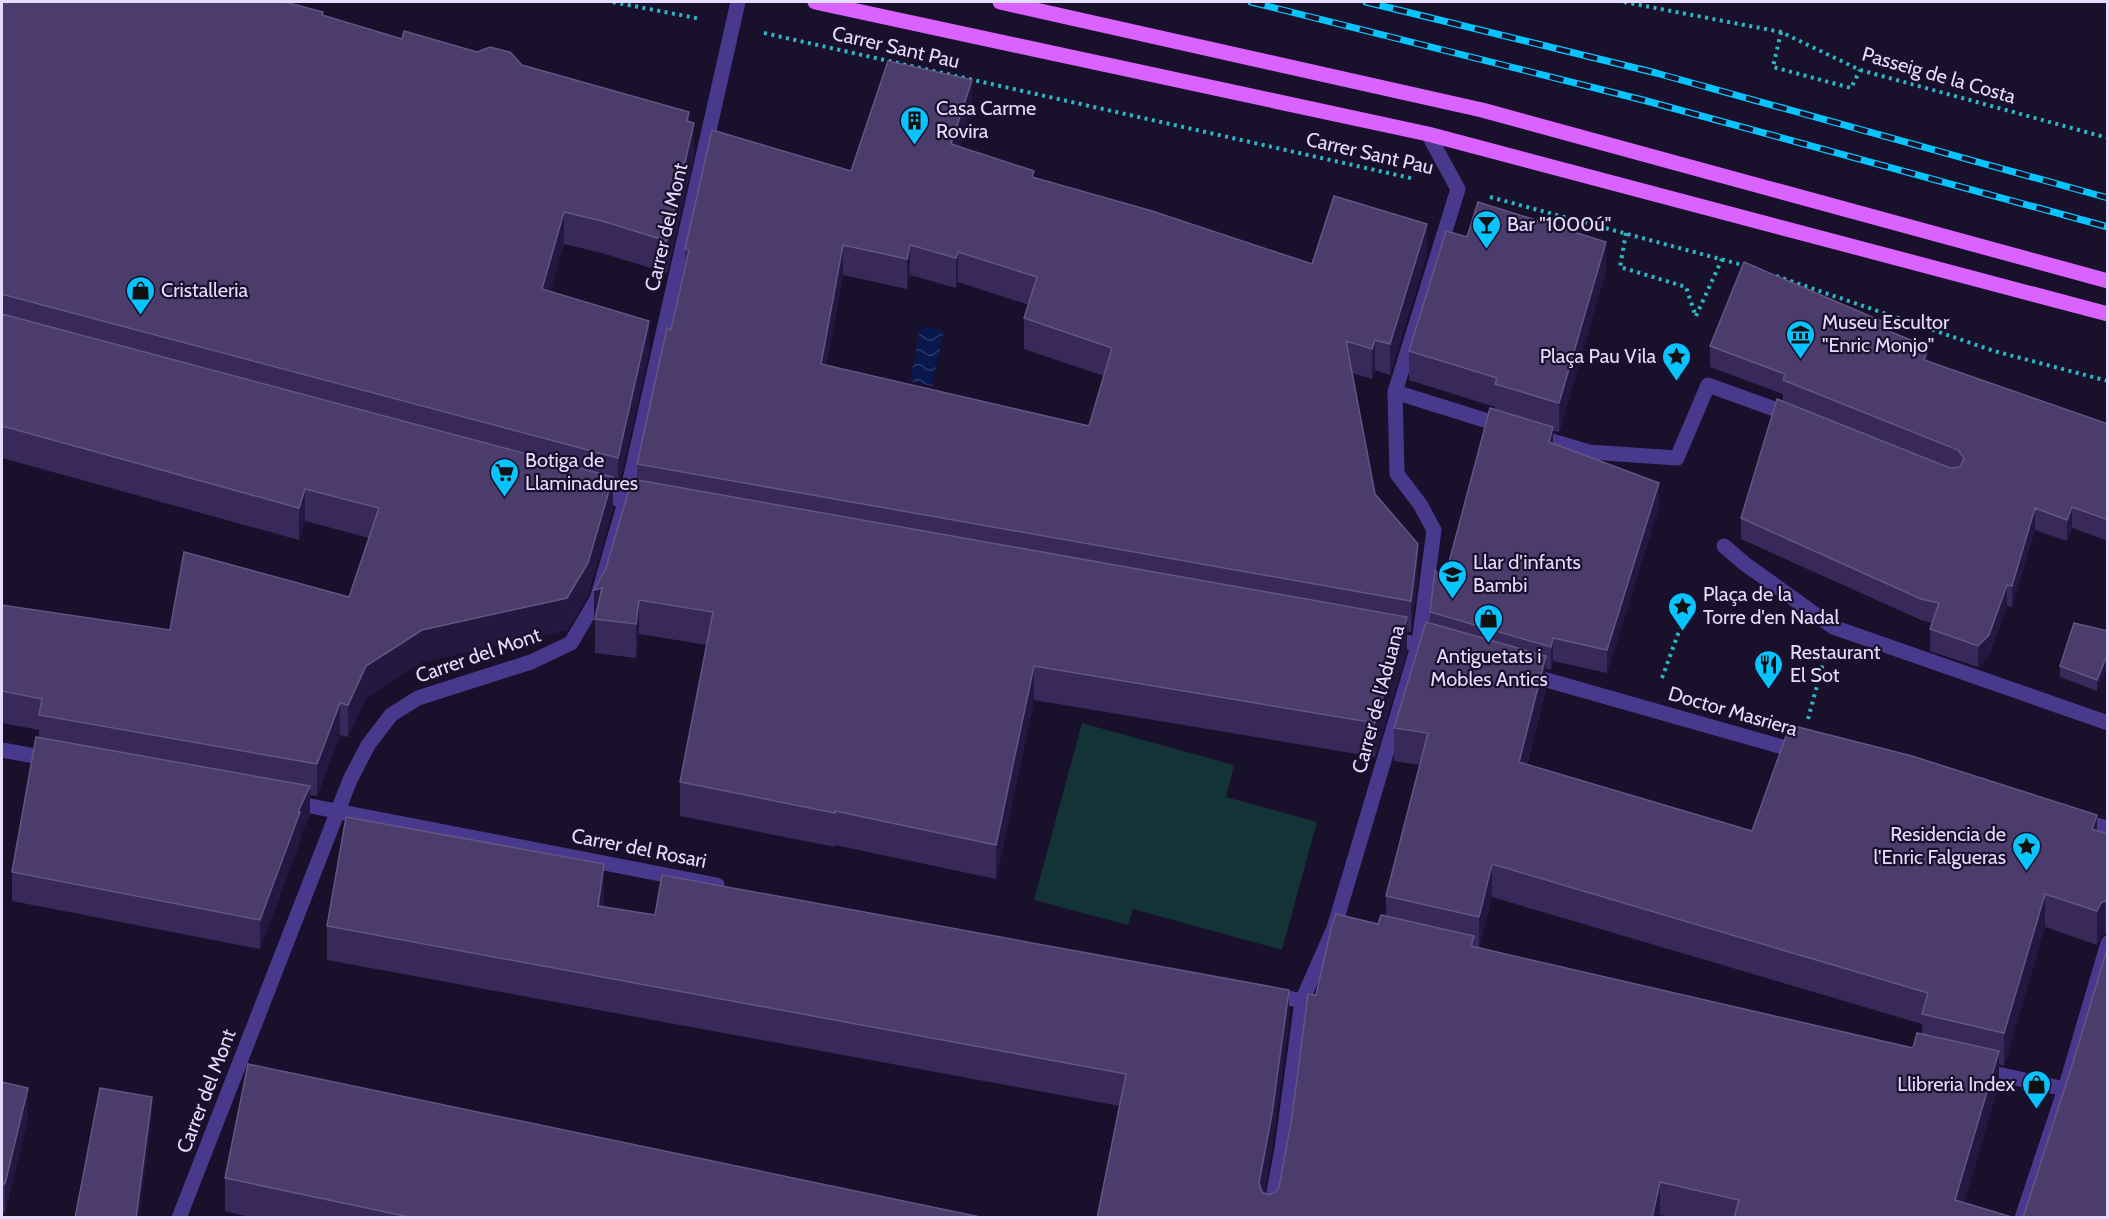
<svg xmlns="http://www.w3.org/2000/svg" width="2109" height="1219" font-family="Cabin,sans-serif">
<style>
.green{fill:#133336}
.water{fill:url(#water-waves)}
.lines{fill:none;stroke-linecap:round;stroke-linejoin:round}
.path{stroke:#2bb7c3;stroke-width:4;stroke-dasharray:3 4.5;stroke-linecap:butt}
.minor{stroke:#48398d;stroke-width:15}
.major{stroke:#da62ff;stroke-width:15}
.rail-casing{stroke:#07c4ff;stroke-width:7}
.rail{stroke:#19102c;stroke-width:4.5;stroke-dasharray:14;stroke-linecap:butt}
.wall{fill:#39285a;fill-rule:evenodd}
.shaded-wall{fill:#241740}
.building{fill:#4b3c6c;stroke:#635583;stroke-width:1.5;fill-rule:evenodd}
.labels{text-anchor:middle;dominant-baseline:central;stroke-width:4.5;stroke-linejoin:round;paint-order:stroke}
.street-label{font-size:20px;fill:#e4dbff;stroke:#19102c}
.poi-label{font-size:20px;fill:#e4dbff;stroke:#19102c;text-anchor:start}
</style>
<defs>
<pattern id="water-waves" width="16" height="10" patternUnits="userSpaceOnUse" patternTransform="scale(1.5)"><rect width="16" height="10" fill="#09184c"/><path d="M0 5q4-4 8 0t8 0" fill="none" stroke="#2d3967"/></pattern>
</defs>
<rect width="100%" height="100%" fill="#19102c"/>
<!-- green -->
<path class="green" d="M 1082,723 L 1234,765 L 1226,797 L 1317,822 L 1282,950 L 1133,909 L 1128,925 L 1034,900 Z"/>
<!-- water -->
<path class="water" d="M 921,326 L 944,331 L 932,386 L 910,381 Z"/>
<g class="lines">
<!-- path -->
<path class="path" d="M 613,2 L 701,19
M 1624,2 L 1781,32 L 1860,70 L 2108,138
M 1781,32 L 1773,67 L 1851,88 L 1860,70
M 764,33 L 1415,179
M 1490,197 L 1746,266
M 1626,233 L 1620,267 L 1686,287 L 1696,317
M 1776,276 L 1994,351 L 2108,381
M 1696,316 L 1722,259
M 1662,678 L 1690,601
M 1808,719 L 1824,660"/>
<!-- minor -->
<path class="minor" d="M 1395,392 L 1507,427
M 1535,436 L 1589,452 L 1677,458 L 1708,385 L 1791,415
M 593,493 L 645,506
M 1724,546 L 1745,564 L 1833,627 L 2108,723
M 1387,638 L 1436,648
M 1529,675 L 1800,752
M 2,750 L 51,759
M 290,802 L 717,885
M 2080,821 L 2108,828
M 1270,994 L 1302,1001
M 1979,1070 L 2065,1089
M 179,1218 L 350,780 L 368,745 L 391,715 L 418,698 L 531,662 L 571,643 L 597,599 L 625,502 L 738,2
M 1269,1218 L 1282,1149 L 1302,1001 L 1334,928 L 1419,643 L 1434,530 L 1420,504 L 1397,474 L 1395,392 L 1458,189 L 1428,134
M 2022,1218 L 2065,1089 L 2108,943"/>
<!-- major -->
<path class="major" d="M 815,2 L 1428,134 L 2108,314
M 1000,2 L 1482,110 L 2108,281"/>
<defs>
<path id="rail" d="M 1251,2 L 1643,100 L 2108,227
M 1366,2 L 1656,73 L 2108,198"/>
</defs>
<!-- rail casing -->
<use href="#rail" class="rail-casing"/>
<!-- rail -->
<use href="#rail" class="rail"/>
</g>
<!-- wall -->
<path class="wall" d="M 2,2 L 287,2 L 323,15 L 402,39 L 522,65 L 689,121 L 694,155 L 667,273 L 602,253 L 564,244 L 550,291 L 649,353 L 618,490 L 613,489 L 613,509 L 588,595 L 567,630 L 422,662 L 366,698 L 348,737 L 340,735 L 317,796 L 310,795 L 310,815 L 300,836 L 300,841 L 260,949 L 12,901 L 12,872 L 39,737 L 39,730 L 2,723 L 2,605 L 170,630 L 349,597 L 369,538 L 305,521 L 299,540 L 2,458 Z
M 972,110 L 960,147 L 1034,177 L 1312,264 L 1427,254 L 1390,375 L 1375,370 L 1372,379 L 1352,373 L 1375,494 L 1418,574 L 1411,632 L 1407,631 L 1407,651 L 1375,757 L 1034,700 L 996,879 L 835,845 L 835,847 L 680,816 L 680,782 L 707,645 L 639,634 L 636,658 L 595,653 L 595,624 L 594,624 L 606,568 L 637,480 L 637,464 L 671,330 L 685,264 L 685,249 L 851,171 ZM 843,275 L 907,289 L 910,275 L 956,288 L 958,282 L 1029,305 L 1024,318 L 1024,349 L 1104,376 L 1089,426 L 826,366 Z
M 1467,237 L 1606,271 L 1559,432 L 1553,431 L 1553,443 L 1659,507 L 1607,673 L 1553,661 L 1551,670 L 1546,669 L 1546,689 L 1527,765 L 1752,831 L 2097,831 L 2108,834 L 2108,934 L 2105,934 L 2101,936 L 2097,945 L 2045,927 L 2004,1066 L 1999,1064 L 1999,1084 L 1964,1202 L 2015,1218 L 1673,1218 L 1660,1215 L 1097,1218 L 1120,1106 L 327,960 L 327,926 L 604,897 L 603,906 L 1289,1023 L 1272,1147 L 1264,1193 L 1268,1195 L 1276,1192 L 1279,1187 L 1316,995 L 1386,916 L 1386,896 L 1420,765 L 1394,761 L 1394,728 L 1430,623 L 1430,612 L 1444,581 L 1495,409 L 1495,407 L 1409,380 L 1409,351 ZM 1492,897 L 1922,1024 L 1922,1034 L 1913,1048 L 1479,948 Z
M 1893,333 L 1928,361 L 2108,424 L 2108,541 L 2072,528 L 2067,541 L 2035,530 L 2012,607 L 2007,606 L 1989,656 L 1978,667 L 1930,651 L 1930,629 L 1932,623 L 1921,620 L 1741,539 L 1741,518 L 1783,401 L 1783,394 L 1710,367 L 1710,346 Z
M 2108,631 L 2108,664 L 2097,691 L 2060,677 L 2060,666 Z
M 2,1082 L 28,1118 L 5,1213 L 2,1212 Z
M 225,1178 L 985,1218 L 254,1218 L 225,1211 Z"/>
<!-- shaded-wall -->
<path class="shaded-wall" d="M 972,80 L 972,110 L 951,175 L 951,144 Z
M 689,112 L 689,143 L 694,123 L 694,155 L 667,273 L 667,241 Z
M 564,212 L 564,244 L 542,321 L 542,289 Z
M 1427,224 L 1427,254 L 1390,375 L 1390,344 Z
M 1606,242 L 1606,271 L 1559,432 L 1559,403 Z
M 843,245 L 843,275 L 821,395 L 821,364 Z
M 910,245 L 910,275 L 907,289 L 907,259 Z
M 958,252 L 958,282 L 956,288 L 956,258 Z
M 649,321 L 649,353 L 618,490 L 618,458 Z
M 1375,340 L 1375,370 L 1372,379 L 1372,349 Z
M 1928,347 L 1928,368 L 1924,360 Z
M 1553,427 L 1553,451 L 1549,442 Z
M 613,477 L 613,509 L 588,595 L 567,630 L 422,662 L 366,698 L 348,737 L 348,705 L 366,666 Z
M 1659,483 L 1659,507 L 1607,673 L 1607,650 Z
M 305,489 L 305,521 L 299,540 L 299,508 Z
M 2072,507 L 2072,528 L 2067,541 L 2067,520 Z
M 2035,508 L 2035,530 L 2012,607 L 2012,586 Z
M 1418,544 L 1418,574 L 1411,632 L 1411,601 Z
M 2007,585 L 2007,606 L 1989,656 L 1978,667 L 1978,646 Z
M 602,588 L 595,619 L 595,624 L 594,624 L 594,590 Z
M 639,600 L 639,634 L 636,658 L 636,624 Z
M 1407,617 L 1407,651 L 1375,757 L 1375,723 Z
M 1553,638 L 1553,661 L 1551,670 L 1551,647 Z
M 2108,653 L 2108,664 L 2097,691 L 2097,680 Z
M 1546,656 L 1546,689 L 1519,795 L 1519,762 Z
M 1034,666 L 1034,700 L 996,879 L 996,845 Z
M 340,703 L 340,735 L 317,796 L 317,764 Z
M 310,786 L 310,815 L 300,836 L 300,841 L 260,949 L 260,920 L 298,812 Z
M 2097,815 L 2097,848 L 2092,829 Z
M 604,864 L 604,897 L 598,939 L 598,906 Z
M 1492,864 L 1492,897 L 1479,950 L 1479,917 Z
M 2045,894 L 2045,927 L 2004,1066 L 2004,1033 Z
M 2105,901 L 2105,934 L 2101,936 L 2097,945 L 2097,911 L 2101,903 Z
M 1289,990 L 1289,1023 L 1272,1147 L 1259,1216 L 1259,1183 Z
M 1999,1051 L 1999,1084 L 1960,1218 L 1955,1200 Z
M 28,1088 L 28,1118 L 5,1213 L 5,1184 Z
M 152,1097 L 152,1118 L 139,1218 L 136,1218 Z
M 1660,1182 L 1660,1218 L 1652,1218 Z"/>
<!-- building -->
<path class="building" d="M 2,2 L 285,2 L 323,12 L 322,15 L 402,39 L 404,31 L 477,52 L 490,47 L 510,52 L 522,65 L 689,112 L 687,121 L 694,123 L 667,241 L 602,221 L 564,212 L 542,289 L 649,321 L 618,458 L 5,295 L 2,295 Z
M 888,61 L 972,80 L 951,144 L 1034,171 L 1032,177 L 1152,211 L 1312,264 L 1334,196 L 1427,224 L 1390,344 L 1375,340 L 1372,349 L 1346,341 L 1375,494 L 1418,544 L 1411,601 L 637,464 L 667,328 L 671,330 L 689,250 L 685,249 L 712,130 L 851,171 ZM 843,245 L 907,259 L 910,245 L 956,258 L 958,252 L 1037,277 L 1024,318 L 1112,348 L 1089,426 L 821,364 Z
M 1478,202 L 1606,242 L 1559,403 L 1495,384 L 1497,378 L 1409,351 L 1446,231 L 1467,237 Z
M 1744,262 L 1893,326 L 1891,332 L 1928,347 L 1924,360 L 2108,424 L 2108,520 L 2072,507 L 2067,520 L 2035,508 L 2012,586 L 2007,585 L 1989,635 L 1978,646 L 1930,629 L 1939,603 L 1921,599 L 1741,518 L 1777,399 L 1950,468 L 1960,467 L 1964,458 L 1958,450 L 1783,380 L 1785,374 L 1710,346 Z
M 2,314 L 613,477 L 588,563 L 567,598 L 422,630 L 366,666 L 348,705 L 340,703 L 317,764 L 39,715 L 42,699 L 2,691 L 2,605 L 170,630 L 184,552 L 349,597 L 379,508 L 305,489 L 299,508 L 2,426 Z
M 1490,408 L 1553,427 L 1549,442 L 1659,483 L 1607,650 L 1553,638 L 1551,647 L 1430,612 L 1435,570 L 1444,581 Z
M 632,479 L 1407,617 L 1375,723 L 1034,666 L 996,845 L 835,811 L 835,813 L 680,782 L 713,612 L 639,600 L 636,624 L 595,619 L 602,588 L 594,590 L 606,568 Z
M 1426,622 L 1546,656 L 1519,762 L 1752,831 L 1790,725 L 1912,756 L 2097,815 L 2092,829 L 2108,834 L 2108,901 L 2105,901 L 2101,903 L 2097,911 L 2045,894 L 2004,1033 L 1922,1014 L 1928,993 L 1492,864 L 1479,917 L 1386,896 L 1428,733 L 1394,728 Z
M 2074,623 L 2108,631 L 2108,653 L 2097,680 L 2060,666 Z
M 36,737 L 310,786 L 298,812 L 300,812 L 260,920 L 12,872 Z
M 346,817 L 604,864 L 598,906 L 655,915 L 662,875 L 1289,990 L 1272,1114 L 1259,1183 L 1262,1192 L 1268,1195 L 1276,1192 L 1279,1187 L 1292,1117 L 1308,994 L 1316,995 L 1332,925 L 1336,914 L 1378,924 L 1381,915 L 1474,936 L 1471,946 L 1913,1048 L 1917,1033 L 1999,1051 L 1955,1200 L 2015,1218 L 1734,1218 L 1739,1200 L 1660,1182 L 1652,1218 L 1097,1218 L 1126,1074 L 327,926 Z
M 2108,946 L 2108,1218 L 2023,1218 L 2074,1059 Z
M 248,1064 L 985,1218 L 414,1218 L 225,1178 Z
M 2,1082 L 28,1088 L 5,1184 L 2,1183 Z
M 100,1088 L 152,1097 L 136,1218 L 75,1218 Z"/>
<!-- icons -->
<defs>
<symbol id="building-pin" viewBox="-11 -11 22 30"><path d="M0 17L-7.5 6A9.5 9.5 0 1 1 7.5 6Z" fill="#07c4ff" stroke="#19102c"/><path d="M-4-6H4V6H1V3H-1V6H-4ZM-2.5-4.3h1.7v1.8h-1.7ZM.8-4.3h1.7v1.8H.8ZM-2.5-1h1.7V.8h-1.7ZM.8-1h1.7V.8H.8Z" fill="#111"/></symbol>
<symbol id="bar-pin" viewBox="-11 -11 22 30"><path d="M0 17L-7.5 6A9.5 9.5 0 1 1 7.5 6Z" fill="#07c4ff" stroke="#19102c"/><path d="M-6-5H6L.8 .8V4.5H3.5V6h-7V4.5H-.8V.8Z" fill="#111"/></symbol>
<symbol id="shop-pin" viewBox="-11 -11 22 30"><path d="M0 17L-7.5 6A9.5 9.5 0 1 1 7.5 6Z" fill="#07c4ff" stroke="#19102c"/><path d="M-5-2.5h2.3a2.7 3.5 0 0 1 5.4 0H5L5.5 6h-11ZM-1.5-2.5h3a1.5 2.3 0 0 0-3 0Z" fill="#111"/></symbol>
<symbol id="museum-pin" viewBox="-11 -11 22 30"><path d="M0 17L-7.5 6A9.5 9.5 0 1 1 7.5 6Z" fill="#07c4ff" stroke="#19102c"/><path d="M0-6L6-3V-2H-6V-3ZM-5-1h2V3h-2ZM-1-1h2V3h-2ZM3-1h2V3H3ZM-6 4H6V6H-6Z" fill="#111"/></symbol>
<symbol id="sight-pin" viewBox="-11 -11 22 30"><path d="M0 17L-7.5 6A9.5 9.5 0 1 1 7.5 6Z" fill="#07c4ff" stroke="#19102c"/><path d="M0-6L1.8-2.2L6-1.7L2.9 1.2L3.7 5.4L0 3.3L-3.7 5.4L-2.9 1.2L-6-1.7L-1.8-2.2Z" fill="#111"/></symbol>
<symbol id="supermarket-pin" viewBox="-11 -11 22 30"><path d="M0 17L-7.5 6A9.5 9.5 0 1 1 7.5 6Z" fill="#07c4ff" stroke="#19102c"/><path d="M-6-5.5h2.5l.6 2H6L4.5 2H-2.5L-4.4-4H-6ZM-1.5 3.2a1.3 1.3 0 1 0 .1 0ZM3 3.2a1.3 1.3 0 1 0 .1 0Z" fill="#111"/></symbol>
<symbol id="school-pin" viewBox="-11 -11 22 30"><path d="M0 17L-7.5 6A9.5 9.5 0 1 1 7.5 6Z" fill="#07c4ff" stroke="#19102c"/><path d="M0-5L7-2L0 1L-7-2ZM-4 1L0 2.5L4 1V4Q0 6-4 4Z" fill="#111"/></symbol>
<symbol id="restaurant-pin" viewBox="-11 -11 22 30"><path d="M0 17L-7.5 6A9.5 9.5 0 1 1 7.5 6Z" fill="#07c4ff" stroke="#19102c"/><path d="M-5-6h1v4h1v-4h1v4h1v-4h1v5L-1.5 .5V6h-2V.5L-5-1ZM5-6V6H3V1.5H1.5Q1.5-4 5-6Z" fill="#111"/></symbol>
</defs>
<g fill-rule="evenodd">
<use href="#building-pin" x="898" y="104" width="33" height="45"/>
<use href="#bar-pin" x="1470" y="208" width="33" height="45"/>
<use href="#shop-pin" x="124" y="274" width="33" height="45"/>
<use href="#museum-pin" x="1784" y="318" width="33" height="45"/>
<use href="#sight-pin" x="1660" y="340" width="33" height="45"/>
<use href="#supermarket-pin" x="488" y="456" width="33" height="45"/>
<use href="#school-pin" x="1436" y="558" width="33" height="45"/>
<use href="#sight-pin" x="1666" y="590" width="33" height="45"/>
<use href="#shop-pin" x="1472" y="602" width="33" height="45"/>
<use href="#restaurant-pin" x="1752" y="648" width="33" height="45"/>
<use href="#sight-pin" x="2010" y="830" width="33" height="45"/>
<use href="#shop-pin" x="2020" y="1068" width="33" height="45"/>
</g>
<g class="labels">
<!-- street labels -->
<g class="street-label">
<text transform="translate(896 47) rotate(13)">Carrer Sant Pau</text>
<text transform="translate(1939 75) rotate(16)">Passeig de la Costa</text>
<text transform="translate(1370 153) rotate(13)">Carrer Sant Pau</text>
<text transform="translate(666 227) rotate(-77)">Carrer del Mont</text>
<text transform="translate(478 655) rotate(-19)">Carrer del Mont</text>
<text transform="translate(1378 699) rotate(-75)">Carrer de l'Aduana</text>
<text transform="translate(1733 711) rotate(16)">Doctor Masriera</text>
<text transform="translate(639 848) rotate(11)">Carrer del Rosari</text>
<text transform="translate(206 1091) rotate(-69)">Carrer del Mont</text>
</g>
<!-- poi labels -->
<g class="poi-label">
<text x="936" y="108">Casa Carme<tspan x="936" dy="23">Rovira</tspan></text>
<text x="1507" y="224">Bar "1000ú"</text>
<text x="161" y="290">Cristalleria</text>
<text x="1822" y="322">Museu Escultor<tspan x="1822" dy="23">"Enric Monjo"</tspan></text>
<text x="1656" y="356" text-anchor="end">Plaça Pau Vila</text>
<text x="525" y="460">Botiga de<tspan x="525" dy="23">Llaminadures</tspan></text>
<text x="1473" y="562">Llar d'infants<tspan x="1473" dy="23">Bambi</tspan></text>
<text x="1703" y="594">Plaça de la<tspan x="1703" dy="23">Torre d'en Nadal</tspan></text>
<text x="1790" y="652">Restaurant<tspan x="1790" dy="23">El Sot</tspan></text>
<text x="1489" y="656" text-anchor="middle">Antiguetats i<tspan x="1489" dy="23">Mobles Antics</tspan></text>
<text x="2006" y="834" text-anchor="end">Residencia de<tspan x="2006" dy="23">l'Enric Falgueras</tspan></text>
<text x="2015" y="1084" text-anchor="end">Llibreria Index</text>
</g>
</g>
<!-- border -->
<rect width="2109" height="1219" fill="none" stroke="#e4dbff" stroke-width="6"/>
</svg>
